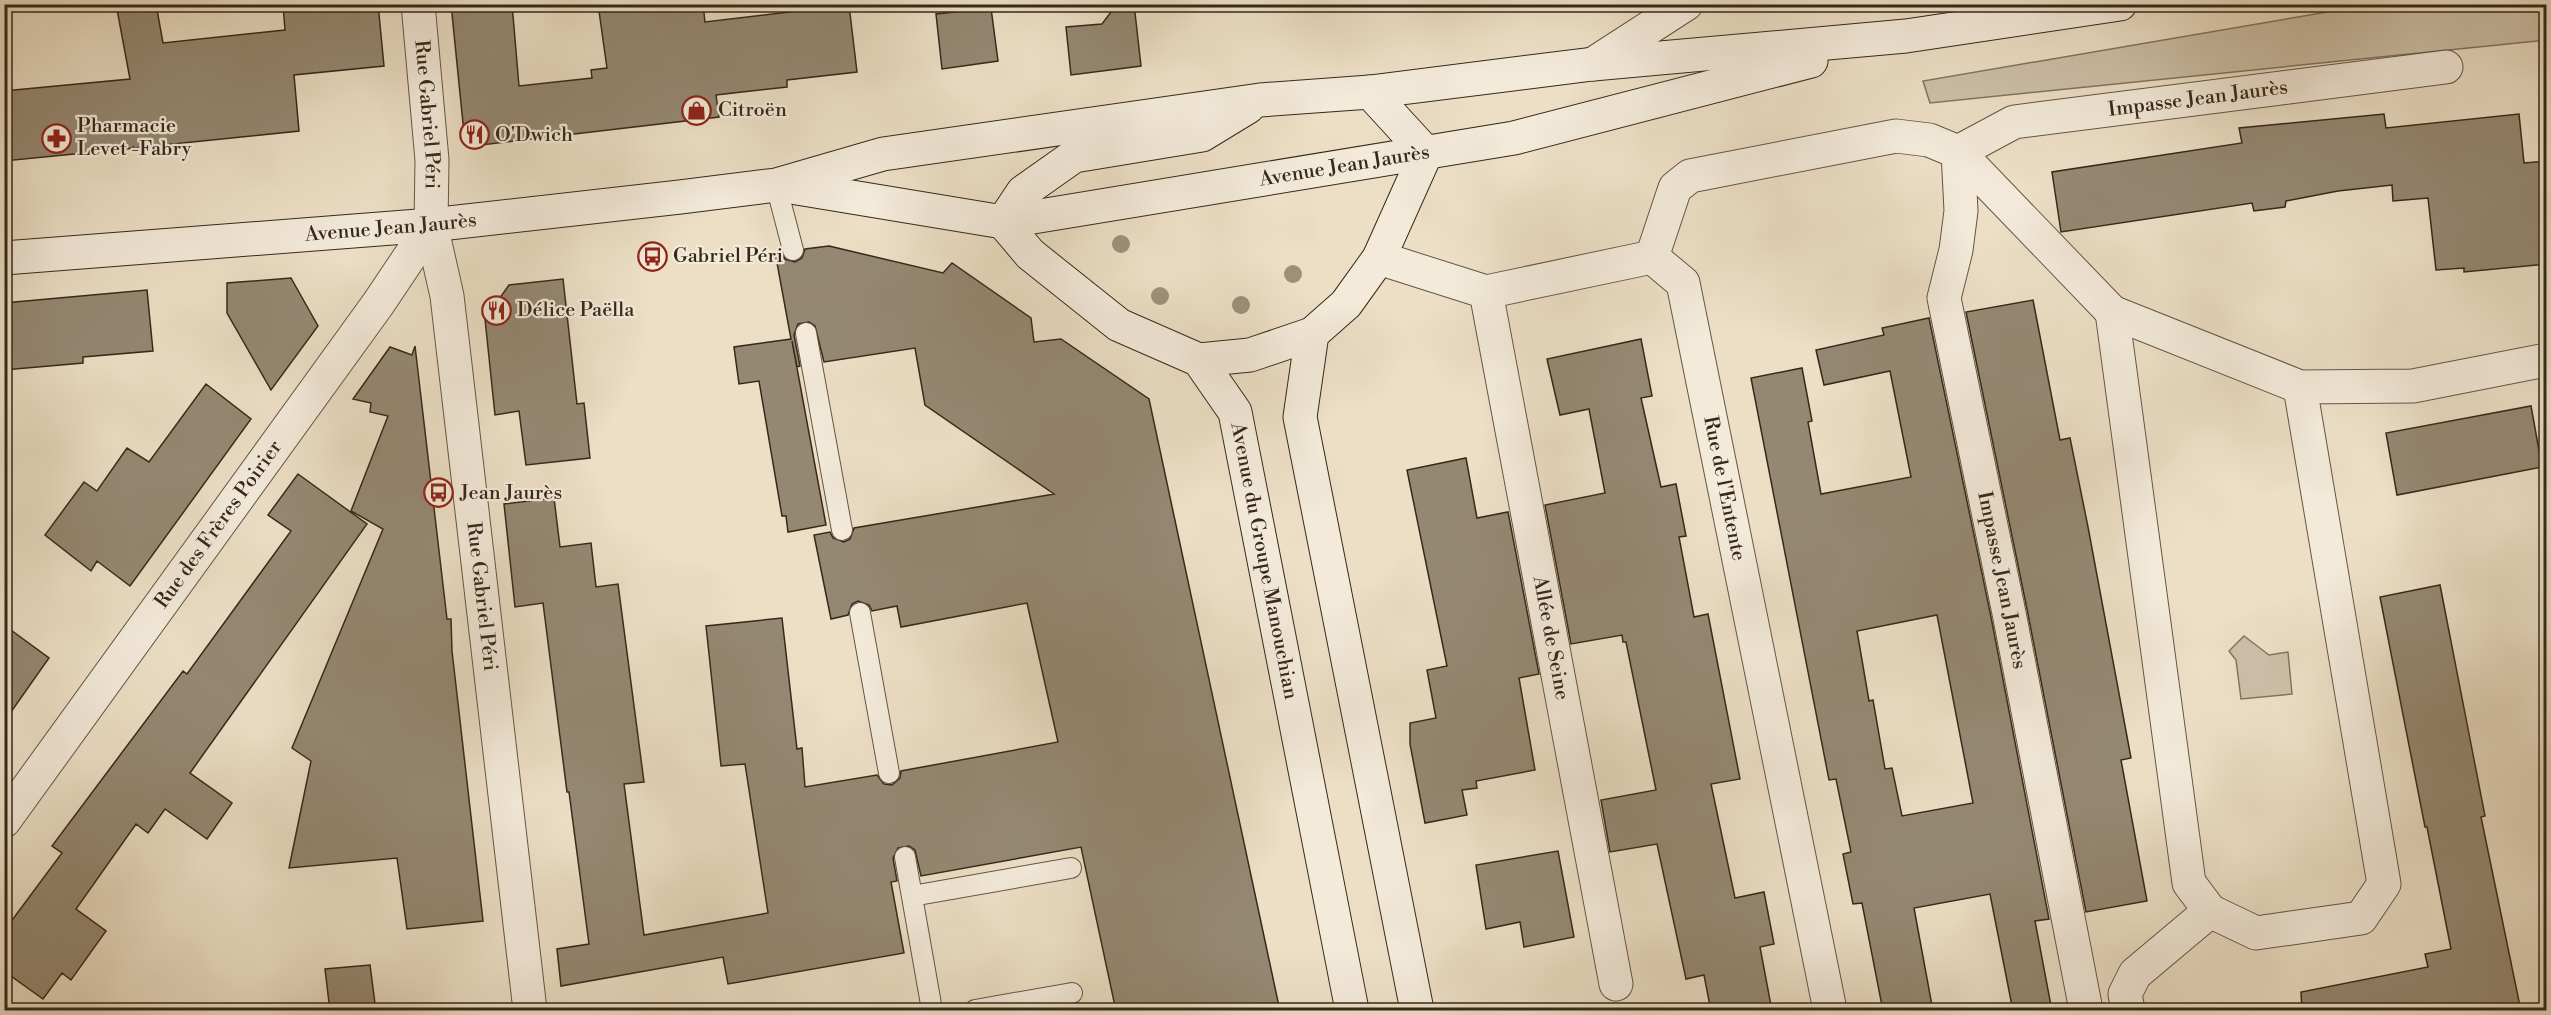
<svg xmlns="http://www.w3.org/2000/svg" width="2551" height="1015" font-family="'Libre Bodoni',serif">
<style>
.green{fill:#cdc0a9;stroke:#827462;stroke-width:1.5}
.building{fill:#958873;stroke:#36291a;stroke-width:1.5;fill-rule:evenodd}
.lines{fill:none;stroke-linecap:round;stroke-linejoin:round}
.lane-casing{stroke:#645645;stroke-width:22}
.street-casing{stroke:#645645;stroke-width:35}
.secondary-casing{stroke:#36291a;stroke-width:35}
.lane{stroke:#f3eada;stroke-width:20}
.street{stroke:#f3eada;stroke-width:33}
.secondary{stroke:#f3eada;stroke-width:33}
.tree{fill:#9d907b}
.labels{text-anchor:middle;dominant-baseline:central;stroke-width:4.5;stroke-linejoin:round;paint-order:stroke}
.street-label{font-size:20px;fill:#36291a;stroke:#f3eada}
.poi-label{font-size:20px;fill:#36291a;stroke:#f3eada;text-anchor:start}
</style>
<rect width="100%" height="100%" fill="#ecdfc6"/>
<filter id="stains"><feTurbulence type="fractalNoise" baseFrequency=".00333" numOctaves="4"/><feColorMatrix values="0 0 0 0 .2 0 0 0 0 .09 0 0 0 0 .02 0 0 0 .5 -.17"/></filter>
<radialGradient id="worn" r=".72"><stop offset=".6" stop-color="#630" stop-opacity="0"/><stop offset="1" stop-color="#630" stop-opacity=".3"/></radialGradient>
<!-- green -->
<path class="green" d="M 2374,4 L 2546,5 L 2546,40 L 1930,103 L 1923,81 Z
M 2244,636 L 2269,655 L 2288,652 L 2292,694 L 2241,699 L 2236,660 L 2229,651 Z"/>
<!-- building -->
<path class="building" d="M 116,4 L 156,4 L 163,43 L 285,30 L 283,4 L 378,4 L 384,66 L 294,75 L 299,131 L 134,148 L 133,146 L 134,148 L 4,161 L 4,91 L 130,79 Z
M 451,4 L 512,4 L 519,86 L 592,78 L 591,70 L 607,68 L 598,4 L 703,4 L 705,22 L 849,5 L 857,72 L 787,80 L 787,87 L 716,95 L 719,117 L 481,145 L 464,133 Z
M 1117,4 L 1134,4 L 1141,66 L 1071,75 L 1066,27 L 1102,24 Z
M 991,8 L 998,61 L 942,69 L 936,14 Z
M 2384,114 L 2386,128 L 2519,114 L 2524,163 L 2547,161 L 2547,264 L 2464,272 L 2464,268 L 2436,270 L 2428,198 L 2393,201 L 2392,185 L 2338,191 L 2286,201 L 2285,207 L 2254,211 L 2252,203 L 2061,232 L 2052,172 L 2242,143 L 2239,128 Z
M 829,246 L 943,273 L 952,263 L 1031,318 L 1034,342 L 1061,339 L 1149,399 L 1280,1011 L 1116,1011 L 1081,847 L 921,876 L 915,850 L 909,846 L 898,848 L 893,858 L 897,881 L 891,882 L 904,953 L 728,984 L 723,957 L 561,986 L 557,949 L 589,944 L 569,792 L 567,792 L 543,603 L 515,607 L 504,504 L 554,498 L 560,547 L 591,543 L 596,587 L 618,584 L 644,782 L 624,784 L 644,935 L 768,913 L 745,764 L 721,766 L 706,626 L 782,618 L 797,749 L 802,748 L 805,787 L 877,775 L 884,784 L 892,785 L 900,778 L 901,771 L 1058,742 L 1027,603 L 901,627 L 897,606 L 872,611 L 869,605 L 858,601 L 852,604 L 848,615 L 831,619 L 814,535 L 830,532 L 833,538 L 844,542 L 850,539 L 854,528 L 1054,494 L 925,405 L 915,348 L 824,362 L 815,326 L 809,322 L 798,324 L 794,335 L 800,366 L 797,367 L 792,341 L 826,525 L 788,532 L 786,516 L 782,516 L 759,381 L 739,384 L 734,347 L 791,339 L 775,252 L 781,251 L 785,259 L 795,262 L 802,258 L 805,249 Z
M 291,278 L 318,326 L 271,390 L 227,313 L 227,283 Z
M 563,279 L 577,404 L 584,403 L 590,458 L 526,465 L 519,411 L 495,415 L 485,319 L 509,285 Z
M 147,290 L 153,351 L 83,357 L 83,363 L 4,370 L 4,303 Z
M 2033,300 L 2060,440 L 2070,438 L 2088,527 L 2131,758 L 2121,760 L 2147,901 L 2086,912 L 2027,609 L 1966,312 Z
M 1929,318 L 1991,617 L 2049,919 L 2035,921 L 2052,1011 L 2013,1011 L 1990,894 L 1914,908 L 1933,1011 L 1883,1011 L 1862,903 L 1853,904 L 1843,854 L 1851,852 L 1836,779 L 1829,780 L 1751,378 L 1802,368 L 1812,421 L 1808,422 L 1821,494 L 1911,477 L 1890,371 L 1824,385 L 1816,350 L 1884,335 L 1882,328 ZM 1937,615 L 1973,803 L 1902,816 L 1892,768 L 1885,769 L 1873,700 L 1869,701 L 1857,631 Z
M 1641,339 L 1652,396 L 1641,398 L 1661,487 L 1676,484 L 1686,536 L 1679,537 L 1694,617 L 1708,614 L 1740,779 L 1711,784 L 1735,898 L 1764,892 L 1774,944 L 1760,947 L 1772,1011 L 1711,1011 L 1704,975 L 1686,979 L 1657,844 L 1610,852 L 1601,800 L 1656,790 L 1626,642 L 1623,642 L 1622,635 L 1571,644 L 1545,505 L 1605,493 L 1589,409 L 1560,415 L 1547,359 Z
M 415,346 L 447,619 L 451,619 L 452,651 L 483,921 L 407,929 L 397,858 L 289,868 L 311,761 L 292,748 L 383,529 L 351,511 L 388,416 L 370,412 L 371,403 L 353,399 L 390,347 L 412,355 Z
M 206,384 L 251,419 L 130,586 L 97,561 L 91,571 L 45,535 L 84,482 L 97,491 L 127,448 L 149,462 Z
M 2531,406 L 2542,467 L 2397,495 L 2386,433 Z
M 1466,458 L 1477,518 L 1508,512 L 1539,674 L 1519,678 L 1535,770 L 1476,781 L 1477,788 L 1462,790 L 1467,815 L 1425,823 L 1410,744 L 1410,723 L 1436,718 L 1427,670 L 1447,666 L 1407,470 Z
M 298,474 L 367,524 L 190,773 L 232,803 L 207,839 L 165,809 L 148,833 L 136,824 L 76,909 L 106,931 L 71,980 L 62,973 L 43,999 L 4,971 L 4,931 L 62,853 L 52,846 L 183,671 L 187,674 L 291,531 L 268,515 Z
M 2440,585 L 2485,816 L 2481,817 L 2521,1011 L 2302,1011 L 2301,992 L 2428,967 L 2425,954 L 2451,949 L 2427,827 L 2425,827 L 2380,597 Z
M 4,625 L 49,658 L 4,722 Z
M 1558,851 L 1574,937 L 1524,947 L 1520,922 L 1486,929 L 1476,865 Z
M 370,965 L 376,1011 L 330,1011 L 325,969 Z"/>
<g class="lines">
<defs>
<path id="lane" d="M 776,185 L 793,250
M 806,333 L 842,530
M 860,613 L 889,773
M 905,857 L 932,1010
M 912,896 L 1071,868
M 975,1010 L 1072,993"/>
<g id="street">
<path id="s1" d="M 418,4 L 432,160 L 431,225 L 447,296 L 530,1010"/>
<path d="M 1593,64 L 1686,4"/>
<path id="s2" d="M 1958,152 L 1961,211 L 1956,250 L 1944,298 L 2009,613 L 2086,1010"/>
<path id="s3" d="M 1958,152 L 2014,122 L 2446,67"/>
<path d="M 1652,257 L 1675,188 L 1690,176 L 1896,136 L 1929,140 L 1958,152 L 2112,312 L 2300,387 L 2413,386 L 2546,360"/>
<path id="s4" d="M 1652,257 L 1683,283 L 1830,1010"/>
<path d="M 1379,258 L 1486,292 L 1652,257"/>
<path id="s5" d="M 1486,292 L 1616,984"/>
<path d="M 2112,312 L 2189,883 L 2210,911 L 2256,933 L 2361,918 L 2384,884 L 2300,387"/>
<path id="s6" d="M 4,821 L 378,304 L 431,225"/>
<path d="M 2128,1010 L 2125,994 L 2135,974 L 2210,911"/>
</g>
<g id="secondary">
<path d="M 1370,92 L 1426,153"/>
<path id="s7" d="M 785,186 L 1003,222 L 1514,138 L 1811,61"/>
<path id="s8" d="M 1003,222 L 1030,254 L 1119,325 L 1199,360 L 1235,412 L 1352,1010"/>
<path d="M 1003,222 L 1023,192 L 1074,156 L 1202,135 L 1248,107"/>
<path id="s9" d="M 4,258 L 431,225 L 680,197 L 776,185 L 883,154 L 1260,100 L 1370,92 L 1593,64 L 1906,36 L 2120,4"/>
<path d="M 1199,360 L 1250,355 L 1312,334"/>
<path d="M 1417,1010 L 1300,417 L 1312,334 L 1346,304 L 1379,258 L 1426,153"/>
</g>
</defs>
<!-- lane casing -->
<use href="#lane" class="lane-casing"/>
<!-- street casing -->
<use href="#street" class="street-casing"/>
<!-- secondary casing -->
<use href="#secondary" class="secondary-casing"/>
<!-- lane -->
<use href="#lane" class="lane"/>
<!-- street -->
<use href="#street" class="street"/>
<!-- secondary -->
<use href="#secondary" class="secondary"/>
</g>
<!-- trees -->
<g class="tree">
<circle cx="1121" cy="244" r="9"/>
<circle cx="1293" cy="274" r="9"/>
<circle cx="1160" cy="296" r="9"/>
<circle cx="1241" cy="305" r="9"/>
</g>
<!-- icons -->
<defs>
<symbol id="shop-ring" viewBox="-11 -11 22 22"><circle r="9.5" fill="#f3eada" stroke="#8f2418" stroke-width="1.5"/><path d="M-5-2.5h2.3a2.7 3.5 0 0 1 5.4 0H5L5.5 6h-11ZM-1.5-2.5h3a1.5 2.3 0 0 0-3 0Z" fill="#8f2418"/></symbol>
<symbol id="restaurant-ring" viewBox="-11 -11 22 22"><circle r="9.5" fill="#f3eada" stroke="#8f2418" stroke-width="1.5"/><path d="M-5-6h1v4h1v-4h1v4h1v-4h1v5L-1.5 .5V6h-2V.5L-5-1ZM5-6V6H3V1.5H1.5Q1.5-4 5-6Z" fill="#8f2418"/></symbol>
<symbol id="pharmacy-ring" viewBox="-11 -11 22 22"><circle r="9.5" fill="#f3eada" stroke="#8f2418" stroke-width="1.5"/><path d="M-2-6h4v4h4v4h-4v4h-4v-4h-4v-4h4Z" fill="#8f2418"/></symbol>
<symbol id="bus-ring" viewBox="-11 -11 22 22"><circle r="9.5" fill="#f3eada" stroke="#8f2418" stroke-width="1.5"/><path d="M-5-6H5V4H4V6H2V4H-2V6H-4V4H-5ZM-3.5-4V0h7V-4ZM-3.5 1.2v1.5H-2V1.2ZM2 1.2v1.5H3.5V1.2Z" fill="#8f2418"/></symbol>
</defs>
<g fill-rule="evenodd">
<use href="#shop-ring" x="680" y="94" width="33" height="33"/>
<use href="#restaurant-ring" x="458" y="118" width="33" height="33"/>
<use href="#pharmacy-ring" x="40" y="122" width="33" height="33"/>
<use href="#bus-ring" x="636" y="240" width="33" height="33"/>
<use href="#restaurant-ring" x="480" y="294" width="33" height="33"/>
<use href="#bus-ring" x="422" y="476" width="33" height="33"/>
</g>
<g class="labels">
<!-- street labels -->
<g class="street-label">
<text stroke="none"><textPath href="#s3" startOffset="249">Impasse Jean Jaurès</textPath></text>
<text stroke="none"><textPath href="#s1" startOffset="111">Rue Gabriel Péri</textPath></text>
<text stroke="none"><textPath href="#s7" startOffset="567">Avenue Jean Jaurès</textPath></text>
<text stroke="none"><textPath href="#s9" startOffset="388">Avenue Jean Jaurès</textPath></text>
<text stroke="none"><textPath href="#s4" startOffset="250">Rue de l'Entente</textPath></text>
<text stroke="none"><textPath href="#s6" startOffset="366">Rue des Frères Poirier</textPath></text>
<text stroke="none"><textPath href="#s8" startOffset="458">Avenue du Groupe Manouchian</textPath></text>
<text stroke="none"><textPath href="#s2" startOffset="436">Impasse Jean Jaurès</textPath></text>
<text stroke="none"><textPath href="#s1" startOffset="597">Rue Gabriel Péri</textPath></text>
<text stroke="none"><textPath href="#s5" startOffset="352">Allée de Seine</textPath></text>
</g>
<!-- poi labels -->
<g class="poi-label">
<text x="718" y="110">Citroën</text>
<text x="77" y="126">Pharmacie<tspan x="77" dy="23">Levet -Fabry</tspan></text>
<text x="495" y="135">O'Dwich</text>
<text x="673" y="256">Gabriel Péri</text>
<text x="517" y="310">Délice Paëlla</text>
<text x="460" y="493">Jean Jaurès</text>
</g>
</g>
<!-- margin -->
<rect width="2551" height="1015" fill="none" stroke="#ecdfc6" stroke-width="24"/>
<rect x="6" y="6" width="2539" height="1003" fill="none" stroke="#36291a" stroke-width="3"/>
<rect x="12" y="12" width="2527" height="991" fill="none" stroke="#36291a" stroke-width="1.5"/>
<rect width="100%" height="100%" filter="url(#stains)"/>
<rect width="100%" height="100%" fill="url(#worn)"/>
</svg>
